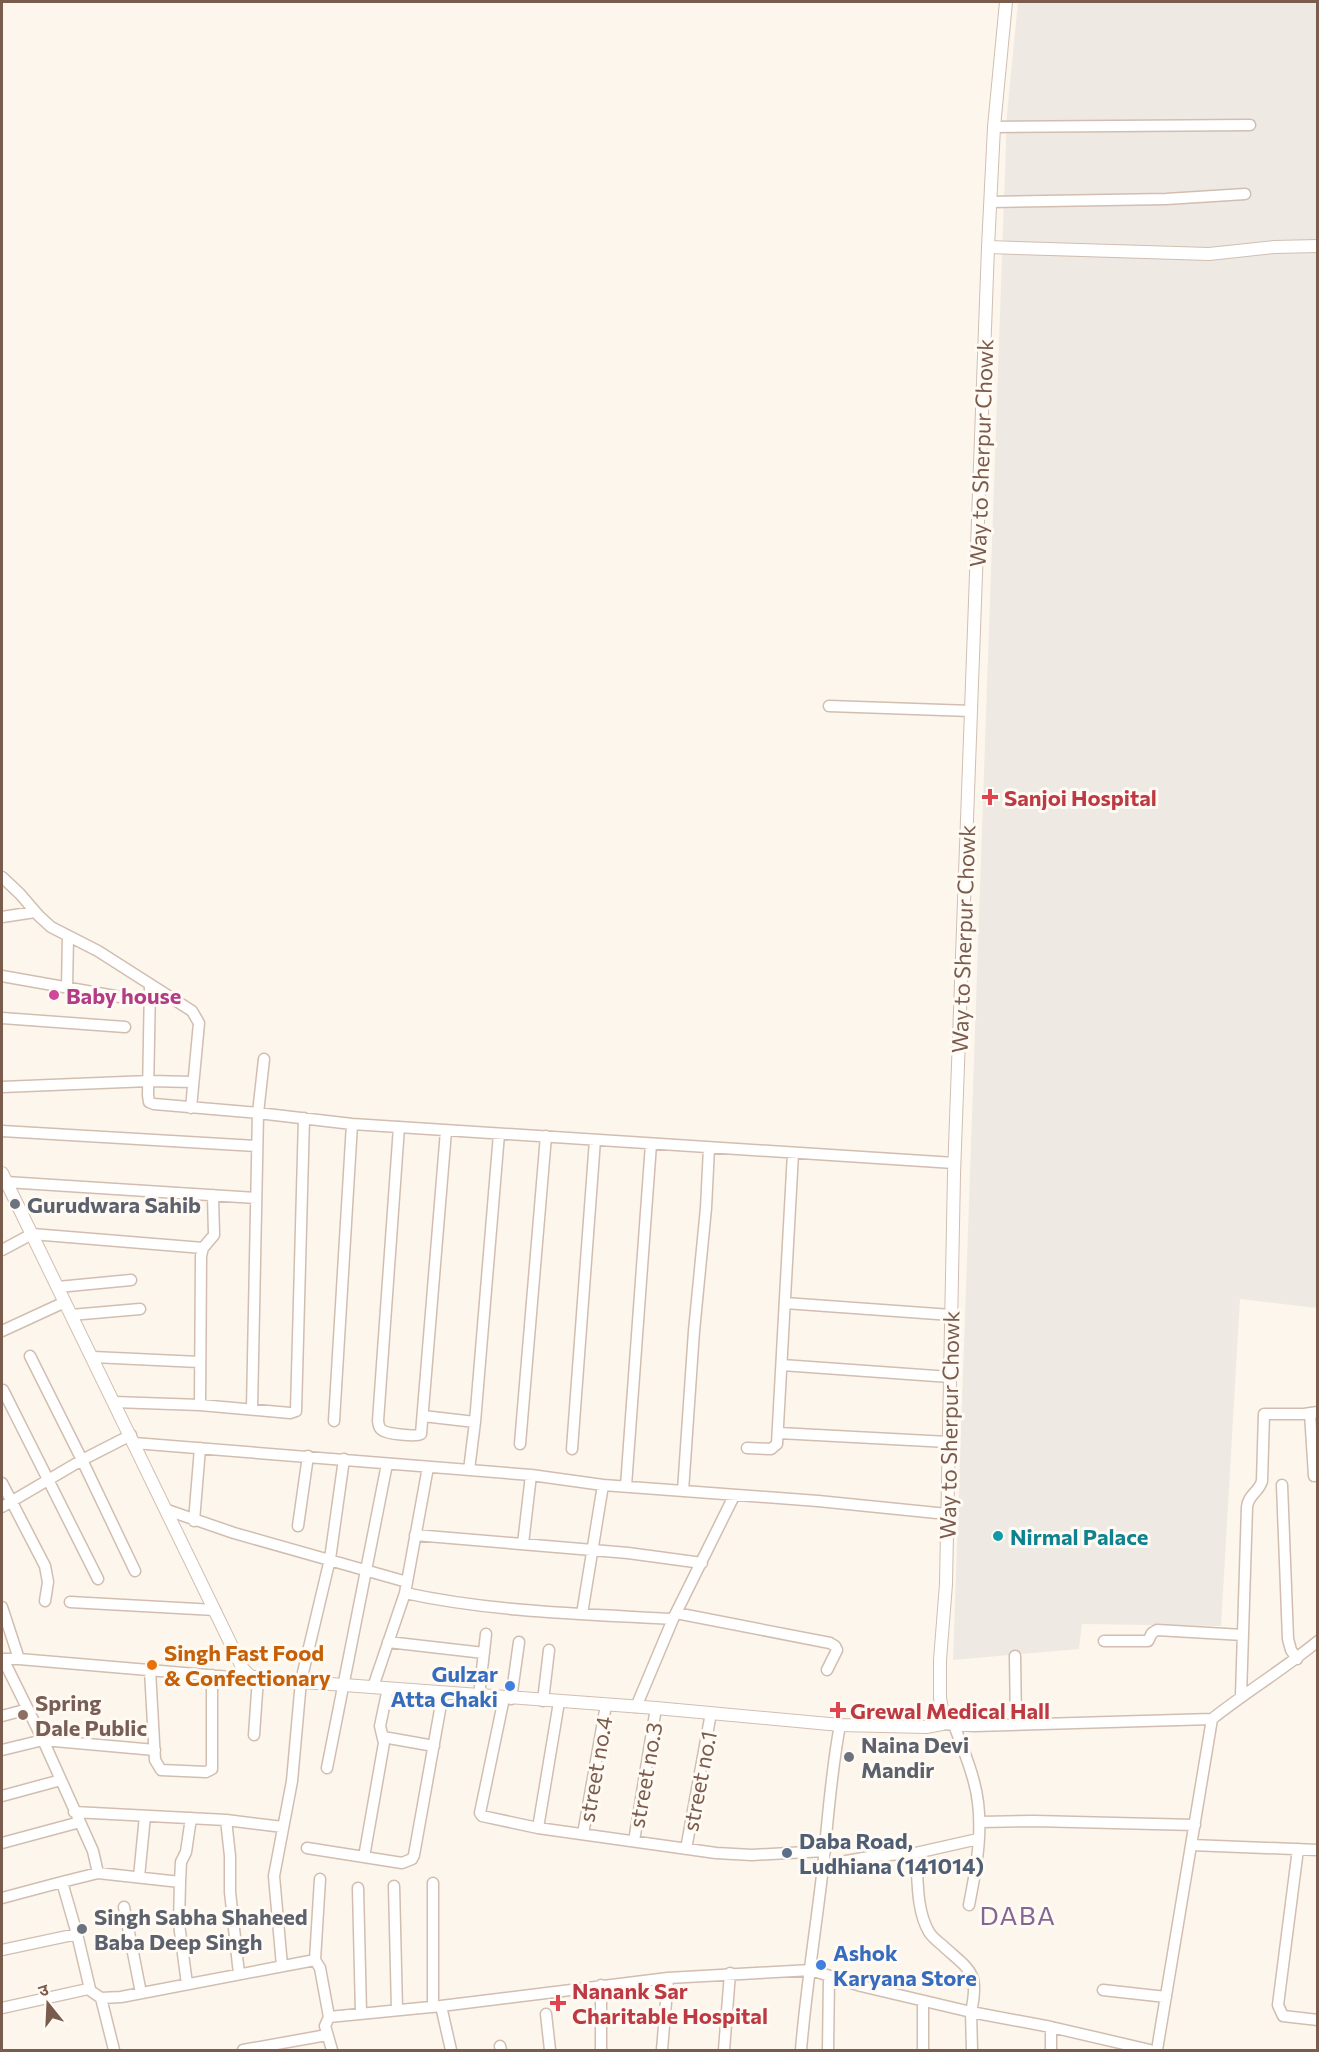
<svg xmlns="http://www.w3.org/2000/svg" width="1319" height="2052" font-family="Commissioner,'Noto Sans Devanagari',sans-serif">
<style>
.industrial{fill:#efe9e4}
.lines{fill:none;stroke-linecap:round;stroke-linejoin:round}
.minor-casing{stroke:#d1beb0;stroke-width:13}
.tertiary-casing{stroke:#d1beb0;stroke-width:14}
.minor{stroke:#fff;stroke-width:10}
.tertiary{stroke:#fff;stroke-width:12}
.health-dot{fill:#e0444e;stroke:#fffaf3;stroke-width:2}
.hotel-dot{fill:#d1479c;stroke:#fffaf3;stroke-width:2}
.worship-dot{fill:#6b7280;stroke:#fffaf3;stroke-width:2}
.culture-dot{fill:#0f9aa8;stroke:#fffaf3;stroke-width:2}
.food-dot{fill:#e8710a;stroke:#fffaf3;stroke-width:2}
.shop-dot{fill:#3f7fe0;stroke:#fffaf3;stroke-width:2}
.education-dot{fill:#8d6e63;stroke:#fffaf3;stroke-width:2}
.service-dot{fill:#5c6f8a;stroke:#fffaf3;stroke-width:2}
.labels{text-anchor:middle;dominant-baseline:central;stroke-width:6;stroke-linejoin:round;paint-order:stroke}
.street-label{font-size:22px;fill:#7a5c4d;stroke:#fffaf3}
.health-label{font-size:22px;font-weight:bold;fill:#be3a42;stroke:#fffaf3;text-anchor:start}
.hotel-label{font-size:22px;font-weight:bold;fill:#b23c85;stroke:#fffaf3;text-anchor:start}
.worship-label{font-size:22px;font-weight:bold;fill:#5b616d;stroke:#fffaf3;text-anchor:start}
.culture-label{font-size:22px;font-weight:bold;fill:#0d838f;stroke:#fffaf3;text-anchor:start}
.food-label{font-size:22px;font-weight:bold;fill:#c56008;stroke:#fffaf3;text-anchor:start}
.shop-label{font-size:22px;font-weight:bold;fill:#366cbe;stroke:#fffaf3;text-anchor:end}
.education-label{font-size:22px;font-weight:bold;fill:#785e54;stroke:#fffaf3;text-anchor:start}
.service-label{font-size:22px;font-weight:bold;fill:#4e5e75;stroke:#fffaf3;text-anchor:start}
.quarter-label{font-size:26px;letter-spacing:1.5px;fill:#846695;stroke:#fffaf3}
</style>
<rect width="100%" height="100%" fill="#fdf6ec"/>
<!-- industrial -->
<path class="industrial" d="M 1018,2 L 1317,2 L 1317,1308 L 1240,1299 L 1221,1626 L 1082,1624 L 1079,1649 L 953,1660 L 1007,114 Z"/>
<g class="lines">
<defs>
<path id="minor" d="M 994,127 L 1250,125
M 991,202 L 1166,199 L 1245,194
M 829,706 L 971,711
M 2,877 L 20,894 L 39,916 L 51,927 L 98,951 L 192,1011 L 199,1023 L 191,1108
M 2,917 L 35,912
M 2,976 L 126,998
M 150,984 L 148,1095 L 149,1102 L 154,1104 L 258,1113 L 352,1124 L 954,1163
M 67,988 L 68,936
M 2,1018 L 125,1027
M 2,1087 L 149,1081 L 193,1082
M 399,1127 L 378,1421 C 379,1425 378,1427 382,1430 C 387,1434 416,1437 421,1434 L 446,1131
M 2,1131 L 257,1146
M 6,1182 L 256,1198
M 2,1250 L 32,1234 L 203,1248
M 58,1287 L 131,1280
M 785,1303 L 951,1315
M 71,1315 L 140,1309
M 2,1331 L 65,1302
M 30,1356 L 82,1460 L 135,1571
M 93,1357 L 199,1362
M 782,1365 L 950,1377
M 3,1390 L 98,1579
M 114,1402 L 200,1405 L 290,1413 L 296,1411 L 304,1118
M 200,1405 L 201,1256 L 203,1248 L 214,1235 L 213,1195
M 252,1409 L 258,1113 L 264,1059
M 1310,1413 L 1314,1476
M 423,1416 L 475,1422
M 334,1421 L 352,1124
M 779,1433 L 948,1442
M 134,1443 L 531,1475 L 603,1485 L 818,1501 L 947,1514
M 520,1444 L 546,1136
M 747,1448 L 771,1449 L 777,1444 L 793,1153
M 572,1449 L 595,1140
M 469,1470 L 475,1422 L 499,1134
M 2,1483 L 45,1566 L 48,1582 L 45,1601
M 1282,1485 L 1288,1639 L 1291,1650 L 1297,1659
M 626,1486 L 651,1144
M 683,1491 L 694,1331 L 706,1208 L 709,1148
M 2,1507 L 82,1460 L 131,1435
M 167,1510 L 234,1533 L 407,1582
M 194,1521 L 200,1448
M 298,1526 L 308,1456
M 415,1535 L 628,1553 L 702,1563
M 523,1544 L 531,1475
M 405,1593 C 492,1612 583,1614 673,1619
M 70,1602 L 215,1610
M 2,1607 L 19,1659
M 676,1613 L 830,1643 L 835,1646 L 837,1650 L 827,1670
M 582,1614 L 603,1485
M 1104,1641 L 1148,1641 L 1152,1633 L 1157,1630 L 1243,1635
M 388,1642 L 484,1653
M 1015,1656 L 1016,1724
M 2,1659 L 19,1659 L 231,1677 L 250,1676
M 3,1659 L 43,1740 L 93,1851 L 98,1873 L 62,1882
M 150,1670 L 155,1760 L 161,1770 L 206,1772 L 212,1769 L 212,1675
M 373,1687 L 405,1593 L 428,1467
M 479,1696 L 486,1634
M 1241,1696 L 1247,1507 C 1248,1495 1259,1492 1262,1481 L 1264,1414 L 1304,1414 L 1318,1412
M 504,1698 L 480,1813 L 482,1816 L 538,1828 L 716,1853 L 752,1855 L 825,1851
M 511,1699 L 519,1642
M 543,1701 L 549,1650
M 636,1707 L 673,1619 L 734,1496
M 2,1716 L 28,1709
M 942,1724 L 975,1726 L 1212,1719 C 1246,1692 1284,1669 1318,1641
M 954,1725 C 961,1744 969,1762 974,1782 C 985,1822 977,1865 969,1905
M 254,1735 L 258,1678
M 383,1737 L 434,1746
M 2,1750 L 43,1740 L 155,1750
M 327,1768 L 387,1464
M 2,1796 L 61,1780
M 74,1812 L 226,1820 L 230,1856 L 230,1892 L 239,1974
M 226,1820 L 283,1827
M 980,1822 L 1034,1821 L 1195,1825
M 538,1828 L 559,1702
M 583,1834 L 606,1705
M 634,1841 L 656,1708
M 2,1843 L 80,1822
M 1191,1845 L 1318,1850
M 307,1848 L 402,1863 L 412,1859 L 414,1855 L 443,1693
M 686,1849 L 711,1713
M 1298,1849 L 1278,2005 L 1283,2016 L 1318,2020
M 916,1853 C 918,1878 916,1910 929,1932 C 932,1937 937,1941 942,1945 C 970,1971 980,1971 971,2012 L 1051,2027 L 1150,2050
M 364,1857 L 384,1743 L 380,1726 L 388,1688
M 823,1865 L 875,1856 L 916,1853 L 978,1839
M 98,1873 L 180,1882
M 139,1877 L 145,1816
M 433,1883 L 433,2007
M 394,1886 L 397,2010
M 358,1888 L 361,2013
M 2,1898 L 62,1882 L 77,1934 L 90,1989
M 124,1907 L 141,1993
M 2,1950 L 77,1934
M 315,1960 L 320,1879
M 282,1966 L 274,1876 L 292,1781 L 301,1681 L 330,1559 L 344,1459
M 187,1984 L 179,1924 L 180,1882 L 181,1862 L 186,1852 L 191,1818
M 601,1985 L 601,2050
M 1103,1990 L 1166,1997
M 101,1998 L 114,2050
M 923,2001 L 923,2050
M 441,2006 L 451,2050
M 2,2008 L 88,1989 L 101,1998 L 121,1997 L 315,1960 L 320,1968 L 329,2017
M 546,2014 L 550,2050
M 1051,2027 L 1051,2050
M 500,2046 L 501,2050
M 243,2050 L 327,2035
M 332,2050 L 325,2026 L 329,2017 L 441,2006 L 668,1978 L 811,1970 L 861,1986 L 971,2012 L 972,2050
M 662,2050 L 668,1978
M 724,2050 L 730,1973
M 801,2050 C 806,1989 816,1928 823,1867 C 828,1819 831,1772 840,1725
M 828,2050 L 829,1977
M 1157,2050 L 1212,1719"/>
<path id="tertiary" d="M 988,247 L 1209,254 L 1274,247 L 1318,246
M 2,1173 L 243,1669 L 250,1676 L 263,1679 L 656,1708 L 840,1725 L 926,1727 L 942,1724 L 944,1720 L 940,1698 L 940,1660 L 946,1584 L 954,1174 L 988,247 L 994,127 L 1006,2"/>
</defs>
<!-- minor casing -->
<use href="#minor" class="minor-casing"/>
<!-- tertiary casing -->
<use href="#tertiary" class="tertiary-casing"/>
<!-- minor -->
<use href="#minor" class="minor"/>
<!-- tertiary -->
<use href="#tertiary" class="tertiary"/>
</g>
<!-- markers -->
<g class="health-dot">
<path d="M987 788h6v6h6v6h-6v6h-6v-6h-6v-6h6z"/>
<path d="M835 1701h6v6h6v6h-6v6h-6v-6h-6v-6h6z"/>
<path d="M555 1994h6v6h6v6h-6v6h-6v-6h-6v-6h6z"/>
</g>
<circle class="hotel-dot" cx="54" cy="995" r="6"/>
<g class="worship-dot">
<circle cx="15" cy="1204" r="6"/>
<circle cx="849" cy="1757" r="6"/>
<circle cx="82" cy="1929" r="6"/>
</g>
<circle class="culture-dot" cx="998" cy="1536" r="6"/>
<circle class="food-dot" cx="152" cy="1665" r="6"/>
<g class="shop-dot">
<circle cx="510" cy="1686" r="6"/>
<circle cx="821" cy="1965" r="6"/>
</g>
<circle class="education-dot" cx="23" cy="1715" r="6"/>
<circle class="service-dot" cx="787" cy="1853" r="6"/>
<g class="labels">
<!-- street labels -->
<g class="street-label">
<text transform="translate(981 453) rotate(-88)">Way to Sherpur Chowk</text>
<text transform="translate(963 939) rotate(-88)">Way to Sherpur Chowk</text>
<text transform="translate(949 1425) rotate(-89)">Way to Sherpur Chowk</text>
<text transform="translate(595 1769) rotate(-80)">street no.4</text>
<text transform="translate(645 1775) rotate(-80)">street no.3</text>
<text transform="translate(699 1781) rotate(-79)">street no.1</text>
</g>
<!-- health labels -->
<g class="health-label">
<text x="1004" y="797">Sanjoi Hospital</text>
<text x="850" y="1710">Grewal Medical Hall</text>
<text x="572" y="1990">Nanank Sar<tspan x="572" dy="25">Charitable Hospital</tspan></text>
</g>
<!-- hotel labels -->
<g class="hotel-label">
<text x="66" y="995">Baby house</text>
</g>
<!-- worship labels -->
<g class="worship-label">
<text x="27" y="1204">Gurudwara Sahib</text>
<text x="861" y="1744">Naina Devi<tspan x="861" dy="25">Mandir</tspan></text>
<text x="94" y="1916">Singh Sabha Shaheed<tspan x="94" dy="25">Baba Deep Singh</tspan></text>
</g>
<!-- culture labels -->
<g class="culture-label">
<text x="1010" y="1536">Nirmal Palace</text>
</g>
<!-- food labels -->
<g class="food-label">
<text x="164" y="1652">Singh Fast Food<tspan x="164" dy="25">&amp; Confectionary</tspan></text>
</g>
<!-- shop labels -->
<g class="shop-label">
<text x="498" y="1673">Gulzar<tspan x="498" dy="25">Atta Chaki</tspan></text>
<text x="833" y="1952" text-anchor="start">Ashok<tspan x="833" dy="25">Karyana Store</tspan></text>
</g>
<!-- education labels -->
<g class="education-label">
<text x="35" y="1702">Spring<tspan x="35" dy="25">Dale Public</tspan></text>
</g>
<!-- service labels -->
<g class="service-label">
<text x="799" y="1840">Daba Road,<tspan x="799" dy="25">Ludhiana (141014)</tspan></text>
</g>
<!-- quarter labels -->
<g class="quarter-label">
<text x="1018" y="1914">DABA</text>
</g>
</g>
<!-- border -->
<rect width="1319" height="2052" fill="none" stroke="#7a5c4d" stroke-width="6"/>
<!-- north arrow -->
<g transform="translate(48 2004) rotate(342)" stroke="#fffaf3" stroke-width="4.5" paint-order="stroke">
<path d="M0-4.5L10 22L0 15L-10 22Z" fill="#7a5c4d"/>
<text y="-9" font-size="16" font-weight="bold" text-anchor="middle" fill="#7a5c4d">उ</text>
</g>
</svg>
